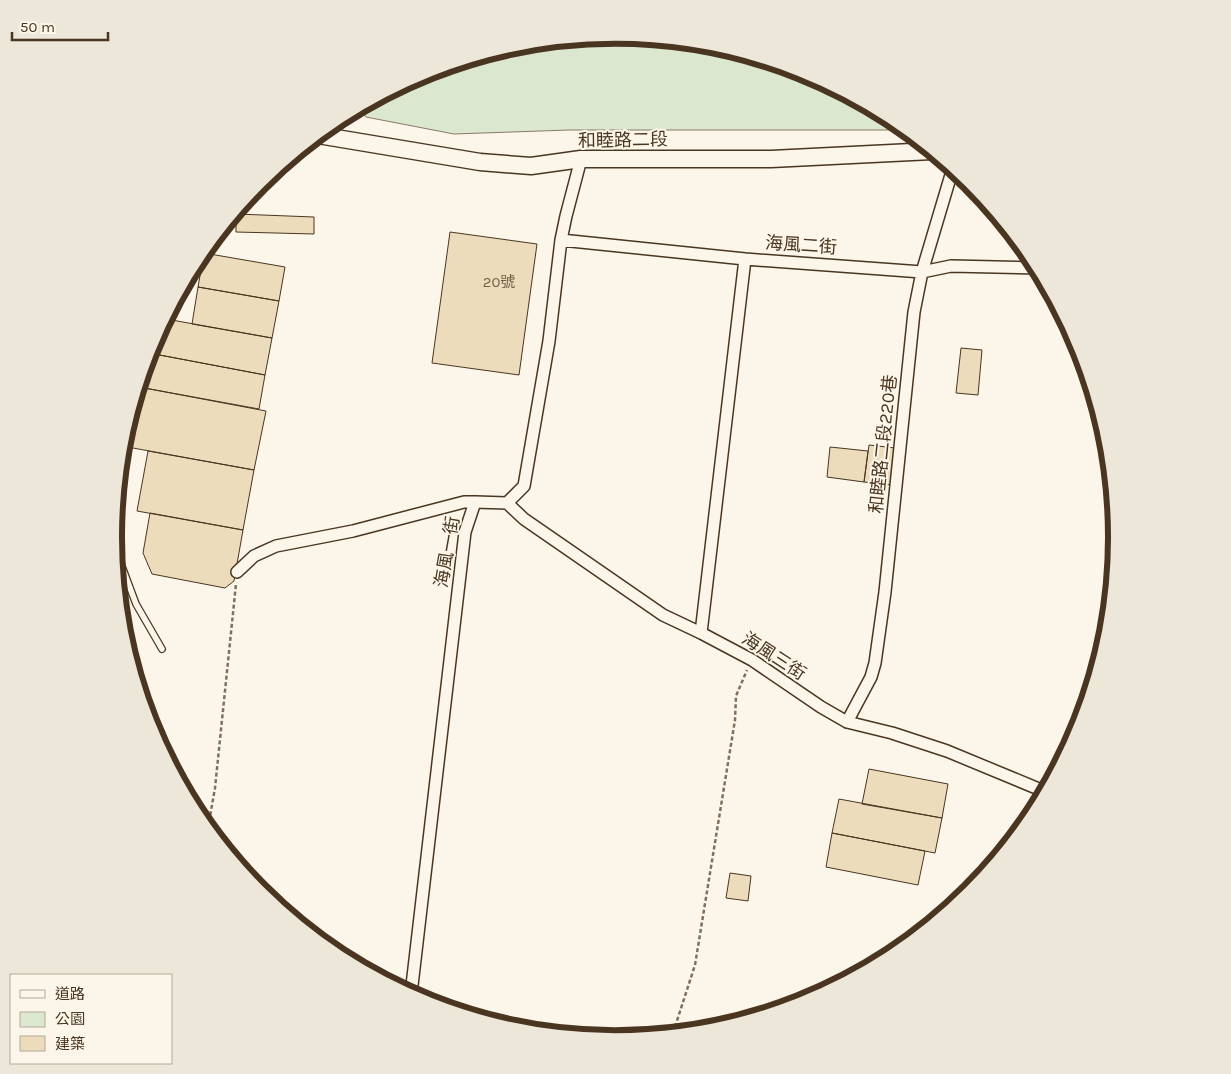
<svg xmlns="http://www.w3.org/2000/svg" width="1231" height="1074" font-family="Karla,'Noto Sans TC',sans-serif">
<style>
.green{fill:#dce7d0;stroke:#887966}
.building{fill:#ecdcbc;stroke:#4a3520}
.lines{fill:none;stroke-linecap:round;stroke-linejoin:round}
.lane-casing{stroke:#4a3520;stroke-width:8}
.street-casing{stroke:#4a3520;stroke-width:14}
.secondary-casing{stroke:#4a3520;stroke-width:19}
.path{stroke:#7f6f5c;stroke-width:2.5;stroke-dasharray:4 2.5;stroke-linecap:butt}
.lane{stroke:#fbf6e9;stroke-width:5.5}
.street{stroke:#fbf6e9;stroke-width:11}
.secondary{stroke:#fbf6e9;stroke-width:16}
.labels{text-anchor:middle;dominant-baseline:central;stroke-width:4;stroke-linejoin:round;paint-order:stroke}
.number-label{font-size:15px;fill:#725f47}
.street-label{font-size:18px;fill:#4a3520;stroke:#fbf6e9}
.rim{fill:none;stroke:#4a3520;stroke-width:6}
</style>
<rect width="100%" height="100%" fill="#fbf6e9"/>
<!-- green -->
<path class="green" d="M 616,35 L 714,45 L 808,73 L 895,120 L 907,130 L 569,130 L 454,134 L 366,117 L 359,107 L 424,73 L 518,45 Z"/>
<!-- building -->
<path class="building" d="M 236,214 L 314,217 L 314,234 L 236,232 Z
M 450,232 L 537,244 L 519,375 L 432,363 Z
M 204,253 L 285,267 L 279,301 L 198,287 Z
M 198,287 L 279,301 L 272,338 L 192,324 Z
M 166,319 L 272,338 L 265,375 L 149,353 L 152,345 Z
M 961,348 L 982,350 L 978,395 L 956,393 Z
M 149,353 L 265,375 L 259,409 L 139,387 Z
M 139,387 L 266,411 L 254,470 L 122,446 Z
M 869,445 L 904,449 L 900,486 L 864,482 Z
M 830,447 L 868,451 L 864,482 L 827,477 Z
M 148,451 L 254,470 L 243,530 L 137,511 Z
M 150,513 L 243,530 L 234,581 L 225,588 L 152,574 L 143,553 Z
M 869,769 L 948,784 L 942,818 L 862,804 Z
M 839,799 L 942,818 L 935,853 L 832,833 Z
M 832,833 L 925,851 L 918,885 L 826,867 Z
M 730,873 L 751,876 L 748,901 L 726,898 Z"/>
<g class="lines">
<defs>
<path id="lane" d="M 114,545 L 136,604 L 162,649"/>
<path id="street" d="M 561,240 L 745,259 L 922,272 L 951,266 L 1038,268
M 507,503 L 524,519 L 663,615 L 701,633 L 752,660 L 821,707 L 847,722 L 892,733 L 947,751 L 1046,792
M 237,572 L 254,556 L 276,546 L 353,531 L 464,502 L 475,502
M 701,633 L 745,259
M 847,722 L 871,677 L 875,663 L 885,592 L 914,312 L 922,272 L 953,168
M 411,994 L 465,532 L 475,502 L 507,503 L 524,486 L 549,341 L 561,240 L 566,216 L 581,159"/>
<path id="secondary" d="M 318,135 L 480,162 L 531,166 L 581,159 L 771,159 L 932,151"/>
</defs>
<!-- lane casing -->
<use href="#lane" class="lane-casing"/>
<!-- street casing -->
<use href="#street" class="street-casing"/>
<!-- secondary casing -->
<use href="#secondary" class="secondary-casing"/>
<!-- path -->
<path class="path" d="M 208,828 L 215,788 L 236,584
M 673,1033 L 695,965 L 735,720 L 736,696 L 747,670"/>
<!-- lane -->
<use href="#lane" class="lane"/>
<!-- street -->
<use href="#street" class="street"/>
<!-- secondary -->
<use href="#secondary" class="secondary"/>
</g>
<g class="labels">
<!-- number labels -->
<g class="number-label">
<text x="499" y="282">20號</text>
</g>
<!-- street labels -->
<g class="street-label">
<text transform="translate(623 140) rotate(-1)">和睦路二段</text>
<text transform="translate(801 245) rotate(4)">海風二街</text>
<text transform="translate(883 444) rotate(-84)">和睦路二段220巷</text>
<text transform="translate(447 552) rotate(-80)">海風一街</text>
<text transform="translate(774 656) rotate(33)">海風三街</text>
</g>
</g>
<!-- crop -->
<path d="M0 0H1231V1074H0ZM122 537a493 493 0 1 1 986 0a493 493 0 1 1-986 0Z" fill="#ede7d9" fill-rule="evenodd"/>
<path class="rim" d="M122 537a493 493 0 1 1 986 0a493 493 0 1 1-986 0Z"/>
<!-- legend -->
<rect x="10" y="974" width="162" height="90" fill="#fbf6e9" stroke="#b4a999"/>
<rect x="20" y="990" width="25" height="8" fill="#fbf6e9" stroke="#b4a999"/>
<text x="55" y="999" font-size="15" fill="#4a3520">道路</text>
<rect x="20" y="1012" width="25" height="15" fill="#dce7d0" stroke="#b4a999"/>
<text x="55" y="1024" font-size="15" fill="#4a3520">公園</text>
<rect x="20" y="1036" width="25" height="15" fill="#ecdcbc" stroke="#b4a999"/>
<text x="55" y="1049" font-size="15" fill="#4a3520">建築</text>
<!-- scale -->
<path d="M12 32v8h96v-8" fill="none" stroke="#4a3520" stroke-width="2.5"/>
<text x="20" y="32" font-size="15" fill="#4a3520" stroke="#fbf6e9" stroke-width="4" paint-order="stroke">50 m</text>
</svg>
